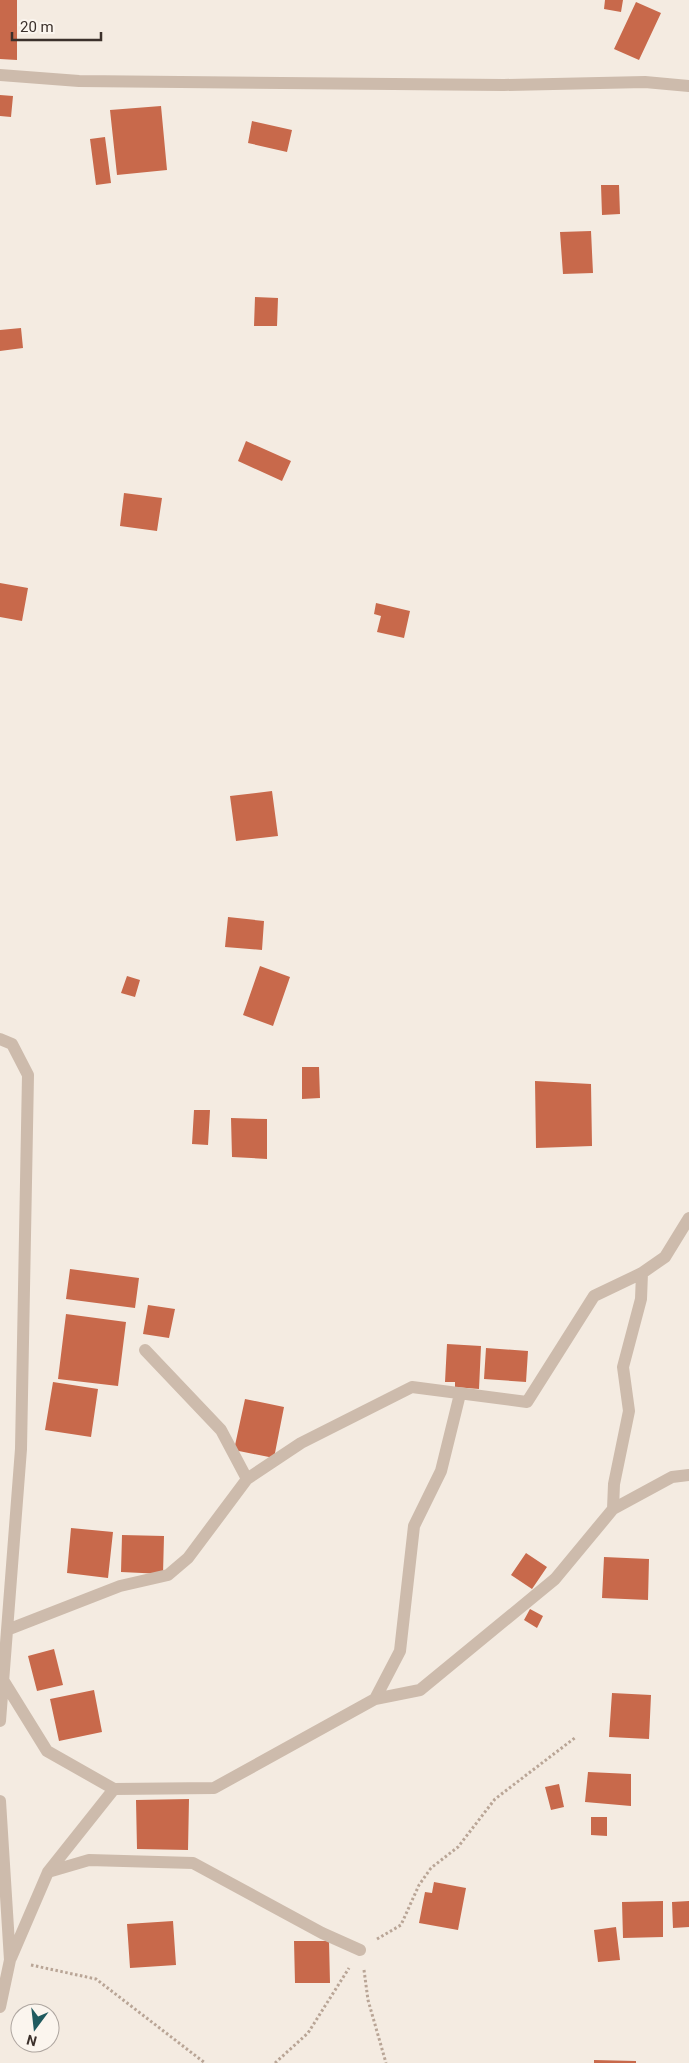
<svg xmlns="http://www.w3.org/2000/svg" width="689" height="2063" font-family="Roboto,sans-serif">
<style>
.building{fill:#c8694b}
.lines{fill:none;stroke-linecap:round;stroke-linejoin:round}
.path{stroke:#b9a596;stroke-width:3;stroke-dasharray:2.5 2.5;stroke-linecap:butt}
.minor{stroke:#cdbbac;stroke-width:12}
</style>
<rect width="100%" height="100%" fill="#f4ebe1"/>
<!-- building -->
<path class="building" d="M 0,0 L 17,0 L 17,60 L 0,59 Z
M 605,0 L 623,0 L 621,12 L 604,9 Z
M 636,2 L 661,13 L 639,60 L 614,49 Z
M 0,95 L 13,96 L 11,117 L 0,116 Z
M 161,106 L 167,170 L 117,175 L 110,110 Z
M 252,121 L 292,130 L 287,152 L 248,143 Z
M 105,137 L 111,183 L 96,185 L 90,139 Z
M 601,185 L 619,185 L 620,214 L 602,215 Z
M 591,231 L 593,273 L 563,274 L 560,232 Z
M 255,297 L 278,298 L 277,326 L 254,326 Z
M 21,328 L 23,348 L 0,351 L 0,330 Z
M 246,441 L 291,461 L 282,481 L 238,461 Z
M 124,493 L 162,498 L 157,531 L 120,526 Z
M 0,583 L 28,588 L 22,621 L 0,617 Z
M 376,603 L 410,611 L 404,638 L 377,632 L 381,616 L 374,614 Z
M 272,791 L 278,836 L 236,841 L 230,796 Z
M 228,917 L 264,921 L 262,950 L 225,947 Z
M 260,966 L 290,977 L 273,1026 L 243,1015 Z
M 127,976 L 140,980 L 135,997 L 121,993 Z
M 302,1067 L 319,1067 L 320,1098 L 302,1099 Z
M 535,1081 L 591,1084 L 592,1146 L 536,1148 Z
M 194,1110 L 210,1110 L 208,1145 L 192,1144 Z
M 231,1118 L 267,1119 L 267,1159 L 232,1157 Z
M 70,1269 L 139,1278 L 135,1308 L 66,1299 Z
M 148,1305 L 175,1309 L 169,1338 L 143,1334 Z
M 66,1314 L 126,1322 L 118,1386 L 58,1379 Z
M 447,1344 L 481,1346 L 479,1389 L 455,1387 L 455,1382 L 445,1382 Z
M 486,1348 L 528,1351 L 526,1382 L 484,1379 Z
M 53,1382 L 98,1389 L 91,1437 L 45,1430 Z
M 245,1399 L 284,1407 L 274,1458 L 234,1450 Z
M 71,1528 L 113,1532 L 108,1578 L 67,1573 Z
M 122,1535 L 164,1536 L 163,1574 L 121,1572 Z
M 526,1553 L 547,1567 L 532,1589 L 511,1575 Z
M 604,1557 L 649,1559 L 648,1600 L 602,1598 Z
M 530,1609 L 543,1616 L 537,1628 L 524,1620 Z
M 54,1649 L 63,1685 L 37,1691 L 28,1656 Z
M 94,1690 L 102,1732 L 59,1741 L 50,1699 Z
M 612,1693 L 651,1695 L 649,1739 L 609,1737 Z
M 588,1772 L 631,1774 L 631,1806 L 585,1802 Z
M 559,1784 L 564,1807 L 551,1810 L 545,1787 Z
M 189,1799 L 188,1850 L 137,1849 L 136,1800 Z
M 591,1817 L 607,1817 L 607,1836 L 591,1835 Z
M 434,1882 L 466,1888 L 458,1930 L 419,1923 L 425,1892 L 432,1893 Z
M 663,1901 L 663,1937 L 623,1938 L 622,1902 Z
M 689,1901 L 689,1927 L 673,1928 L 672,1902 Z
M 173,1921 L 176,1965 L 130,1968 L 127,1924 Z
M 616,1927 L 620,1960 L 598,1962 L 594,1930 Z
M 294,1941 L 329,1941 L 330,1983 L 295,1983 Z
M 594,2060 L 636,2061 L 636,2063 L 594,2063 Z"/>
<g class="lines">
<!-- path -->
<path class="path" d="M 377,1939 L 401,1925 L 419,1885 L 431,1868 L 458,1847 L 495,1799 L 576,1737
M 31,1965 L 96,1979 L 205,2063
M 364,1970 L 368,2000 L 386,2063
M 275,2063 L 308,2033 L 349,1968"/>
<!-- minor -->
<path class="minor" d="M 0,75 L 79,81 L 504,85 L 645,82 L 689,86
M 0,1039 L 12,1044 L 28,1075 L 21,1449 L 0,1721
M 145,1350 L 221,1430 L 247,1479
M 613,1509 L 614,1484 L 629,1411 L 623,1367 L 641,1299 L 642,1273
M 7,1630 L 120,1586 L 168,1575 L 188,1558 L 247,1479 L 301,1443 L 412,1387 L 527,1402 L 594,1296 L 642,1273 L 665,1257 L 689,1218
M 3,1680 L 47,1751 L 114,1789 L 214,1788 L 375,1699 L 400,1651 L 414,1526 L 441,1471 L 460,1394
M 375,1699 L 420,1690 L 555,1579 L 613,1509 L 672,1477 L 689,1475
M 0,1801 L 10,1960 L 0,2007
M 48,1872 L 89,1860 L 193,1863 L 322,1933 L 360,1950
M 11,1958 L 48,1872 L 114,1789"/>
</g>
<!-- north arrow -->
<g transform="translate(35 2028) rotate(195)"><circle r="24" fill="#fbf5ee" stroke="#aea6a0"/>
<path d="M0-4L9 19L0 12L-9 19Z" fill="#1f5a5e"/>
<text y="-8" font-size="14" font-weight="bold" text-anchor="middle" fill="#3b302b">N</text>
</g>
<!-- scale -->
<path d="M12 32v8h89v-8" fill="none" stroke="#3b302b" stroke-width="2.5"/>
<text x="20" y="32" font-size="15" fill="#3b302b" stroke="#fbf5ee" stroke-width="4" paint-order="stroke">20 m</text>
</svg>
